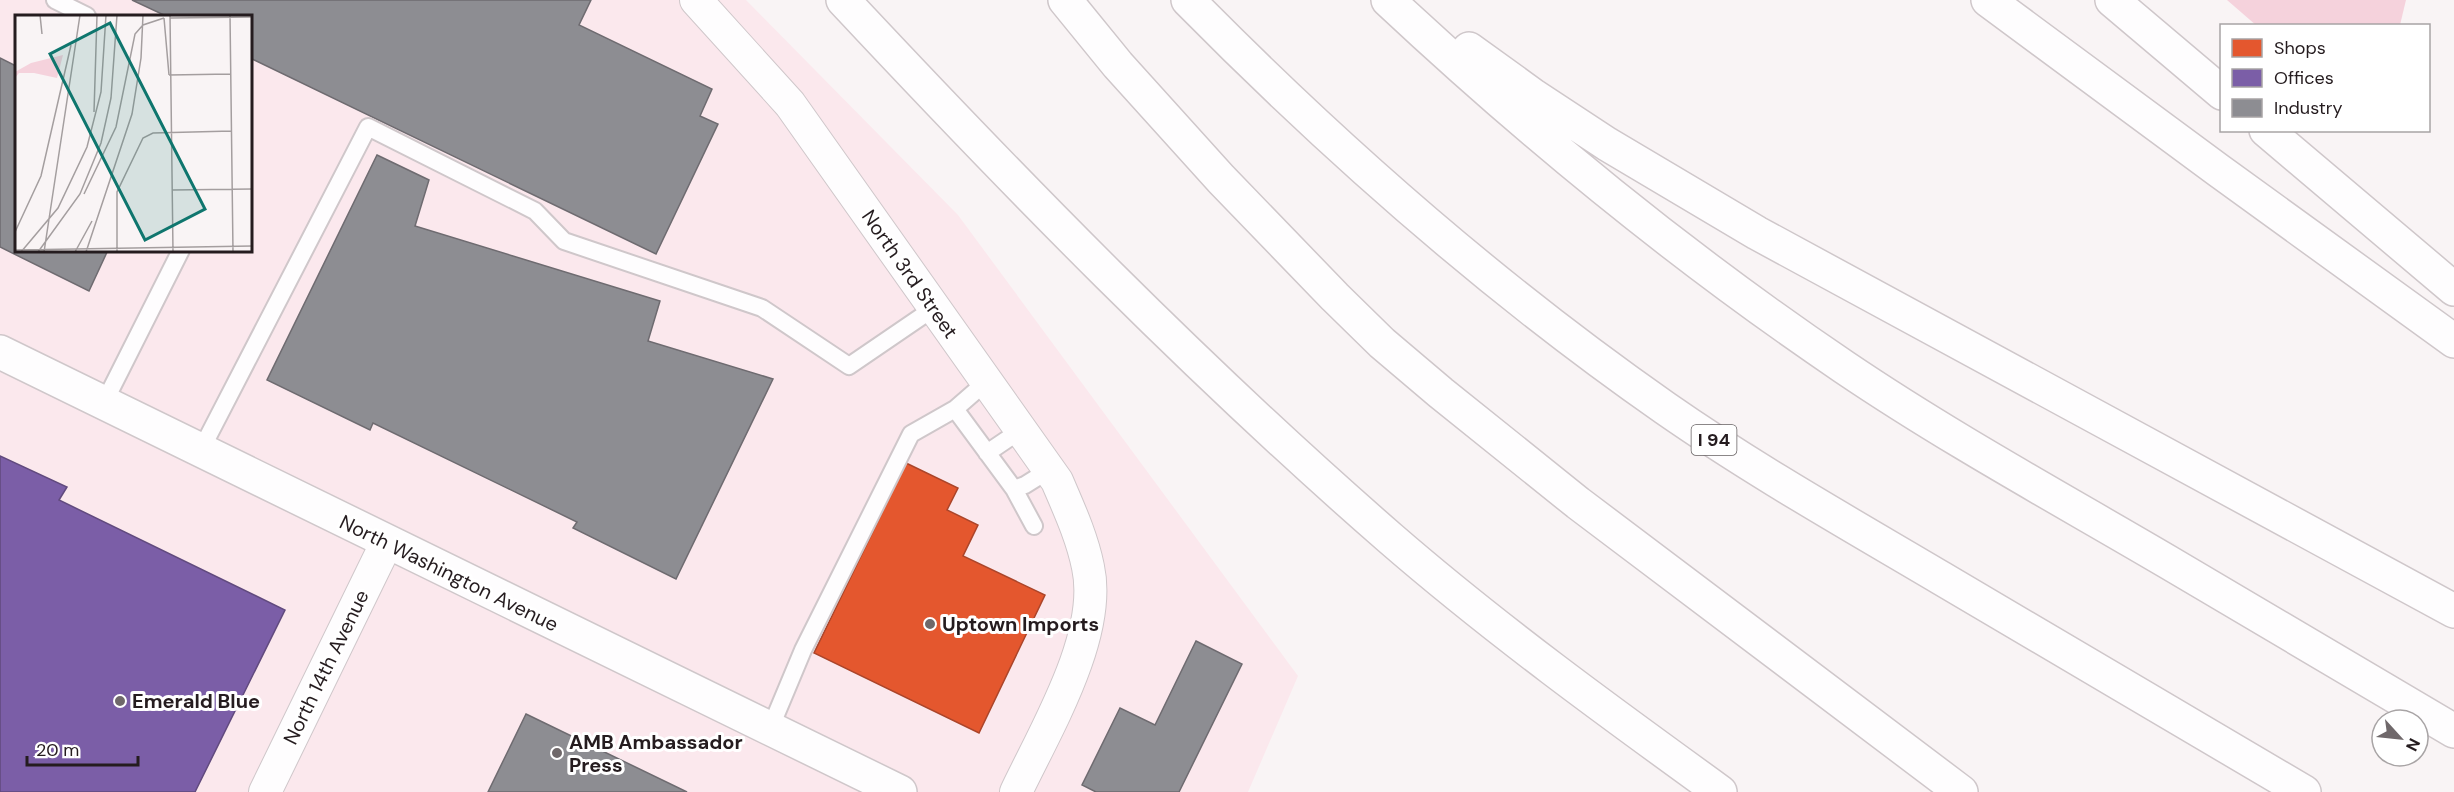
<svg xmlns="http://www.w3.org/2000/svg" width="2454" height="792" font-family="'DM Sans',sans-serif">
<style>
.built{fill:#fbe8ed;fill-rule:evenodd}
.green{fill:#f5d2dc}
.shops{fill:#e4572e;stroke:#ab452a;stroke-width:1.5}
.offices{fill:#7b5ea7;stroke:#614a7e;stroke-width:1.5}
.industry{fill:#8d8d92;stroke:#6e6b70;stroke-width:1.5}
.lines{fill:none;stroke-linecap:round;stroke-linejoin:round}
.service-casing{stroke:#cfc7ca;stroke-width:20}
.minor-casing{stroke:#cfc7ca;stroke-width:34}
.secondary-casing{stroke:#cfc7ca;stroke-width:36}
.motorway-casing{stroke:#cfc7ca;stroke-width:36}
.service{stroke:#fefdfe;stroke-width:16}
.minor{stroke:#fefdfe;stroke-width:32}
.secondary{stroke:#fefdfe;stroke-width:33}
.motorway{stroke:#fefdfe;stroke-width:33}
.poi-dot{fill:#6f686a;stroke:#fff;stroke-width:2}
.labels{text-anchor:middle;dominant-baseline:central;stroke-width:6;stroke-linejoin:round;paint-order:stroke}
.shield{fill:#fff;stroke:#666062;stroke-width:1.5}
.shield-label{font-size:18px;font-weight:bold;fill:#251c1f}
.street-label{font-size:20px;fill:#251c1f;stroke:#fff}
.poi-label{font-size:20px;font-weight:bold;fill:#251c1f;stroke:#fff;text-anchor:start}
.inset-road{fill:none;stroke:#a49e9f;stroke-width:1.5}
.view{fill:#0f766e;fill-opacity:0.15;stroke:#0f766e;stroke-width:3}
.inset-edge{fill:none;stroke:#251c1f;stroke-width:3}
</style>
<rect width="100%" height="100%" fill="#f9f4f5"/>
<!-- built -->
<path class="built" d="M 0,0 L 746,0 L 958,215 L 1298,676 L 1248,792 L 0,792 ZM 16,16 L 250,16 L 250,250 L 16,250 Z"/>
<!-- green -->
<path class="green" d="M 2227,0 L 2406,0 L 2400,25 L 2257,26 Z"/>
<!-- shops -->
<path class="shops" d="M 906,463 L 958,488 L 947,510 L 978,525 L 963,556 L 1045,595 L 979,733 L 814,653 Z"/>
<!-- offices -->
<path class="offices" d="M 0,456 L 67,487 L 59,500 L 285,610 L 195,792 L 0,792 Z"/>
<!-- industry -->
<path class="industry" d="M 132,0 L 591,0 L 579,25 L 712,89 L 700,116 L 718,124 L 656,254 L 250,58 L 250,16 L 166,16 Z
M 0,58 L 16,66 L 16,250 L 108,250 L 89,291 L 0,247 Z
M 377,155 L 429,180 L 415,226 L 660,301 L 648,341 L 773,379 L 676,579 L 573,528 L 577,522 L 373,423 L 370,430 L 267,380 Z
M 1196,641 L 1242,664 L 1179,792 L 1096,792 L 1082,785 L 1120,708 L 1155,725 Z
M 526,714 L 687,792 L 488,792 Z"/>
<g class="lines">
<defs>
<path id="service" d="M 55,0 L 87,16
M 986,382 L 955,409 L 1014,489 L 1025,485 L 1049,470
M 104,403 L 181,250
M 201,450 L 368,127 L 535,211 L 564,241 L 762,308 L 849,366 L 934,308
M 987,453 L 1021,430
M 1014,489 L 1034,526
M 770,729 L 803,650 L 911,434 L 955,409"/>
<path id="minor" d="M 696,0 L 790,104 L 1057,481 C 1069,509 1082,537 1088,567 C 1103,635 1045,731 1016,792
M 265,792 L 387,542"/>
<path id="secondary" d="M 0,352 L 900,792"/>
<path id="motorway" d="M 843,0 C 1018,187 1197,370 1390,538 C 1495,629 1608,711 1720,792
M 1065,0 L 1118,65 L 1221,179 L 1335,297 L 1382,343 L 1441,393 L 1578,503 L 1961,792
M 1188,0 C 1335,149 1493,288 1665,408 C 1754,470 1848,523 1941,578 C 2062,649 2183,721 2304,792
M 1388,0 C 1530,133 1683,258 1844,367 C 1949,438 2059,498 2168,562 C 2264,618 2359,675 2454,731
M 1988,0 L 2218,170 L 2454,341
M 2112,0 L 2222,93
M 1469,49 L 1534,96 L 1607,144 L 1757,233 L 2454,611
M 2266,130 L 2454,289"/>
</defs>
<!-- service casing -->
<use href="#service" class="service-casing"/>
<!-- minor casing -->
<use href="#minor" class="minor-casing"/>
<!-- secondary casing -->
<use href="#secondary" class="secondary-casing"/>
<!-- motorway casing -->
<use href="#motorway" class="motorway-casing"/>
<!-- service -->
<use href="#service" class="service"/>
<!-- minor -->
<use href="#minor" class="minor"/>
<!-- secondary -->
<use href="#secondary" class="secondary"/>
<!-- motorway -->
<use href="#motorway" class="motorway"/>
</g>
<!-- markers -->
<g class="poi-dot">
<circle cx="930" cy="624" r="6"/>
<circle cx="120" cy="701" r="6"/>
<circle cx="557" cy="753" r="6"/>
</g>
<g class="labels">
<!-- shield labels -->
<rect class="shield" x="1691.5" y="425" width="45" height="30" rx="4.5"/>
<g class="shield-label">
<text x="1714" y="440">I 94</text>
</g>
<!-- street labels -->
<g class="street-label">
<text transform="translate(910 274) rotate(55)">North 3rd Street</text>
<text transform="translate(449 573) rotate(26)">North Washington Avenue</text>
<text transform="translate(326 667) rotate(-64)">North 14th Avenue</text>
</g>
<!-- poi labels -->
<g class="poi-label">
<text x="942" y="624">Uptown Imports</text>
<text x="132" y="701">Emerald Blue</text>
<text x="569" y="742">AMB Ambassador<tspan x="569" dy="23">Press</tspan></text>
</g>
</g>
<!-- overview -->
<g transform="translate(15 15)">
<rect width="237" height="237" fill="#f9f4f5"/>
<path d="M 48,40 L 42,63 L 19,58 L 4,58 L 0,63 L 0,57 L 16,48 Z" fill="#f5d2dc"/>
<path class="inset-road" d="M 25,0 L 27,19M 155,0 L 158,237M 215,0 L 218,237M 149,3 L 154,60M 155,3 L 237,2M 154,60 L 216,59M 79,97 L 82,0M 157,175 L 237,174M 69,179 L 101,112 L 120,19 L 128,10 L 149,3M 0,217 L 26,161 L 56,30M 0,235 L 237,231M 6,237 L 43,193 L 72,132 L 86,77 L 91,0M 23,237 L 65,179 L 86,128 L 96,83 L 102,0M 29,237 L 65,0M 60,237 L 77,206M 71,237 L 117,99 L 126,43 L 128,0M 102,237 L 102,177 L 128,123 L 138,118 L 217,116"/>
<path class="view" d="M 95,8 L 190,194 L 130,225 L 35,39 Z"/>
<rect width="237" height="237" class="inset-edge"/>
</g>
<!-- legend -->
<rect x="2220" y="24" width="210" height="108" fill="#ffffff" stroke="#a8a4a5" stroke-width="1.5"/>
<rect x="2232" y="39" width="30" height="18" fill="#e4572e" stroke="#a8a4a5" stroke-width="1.5"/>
<text x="2274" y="54" font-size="18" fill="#251c1f">Shops</text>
<rect x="2232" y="69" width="30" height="18" fill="#7b5ea7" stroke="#a8a4a5" stroke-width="1.5"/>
<text x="2274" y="84" font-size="18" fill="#251c1f">Offices</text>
<rect x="2232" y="99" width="30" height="18" fill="#8d8d92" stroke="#a8a4a5" stroke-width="1.5"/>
<text x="2274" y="114" font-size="18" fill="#251c1f">Industry</text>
<!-- north arrow -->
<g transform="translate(2400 738) rotate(117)"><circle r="28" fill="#ffffff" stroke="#a8a4a5" stroke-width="1.5"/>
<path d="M0-4.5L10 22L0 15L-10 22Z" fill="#6f686a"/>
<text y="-9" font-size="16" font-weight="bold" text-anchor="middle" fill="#251c1f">N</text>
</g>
<!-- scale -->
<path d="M27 756v9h111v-9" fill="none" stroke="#251c1f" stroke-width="3"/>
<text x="36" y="756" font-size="18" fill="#251c1f" stroke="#ffffff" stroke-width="4.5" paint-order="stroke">20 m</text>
</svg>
